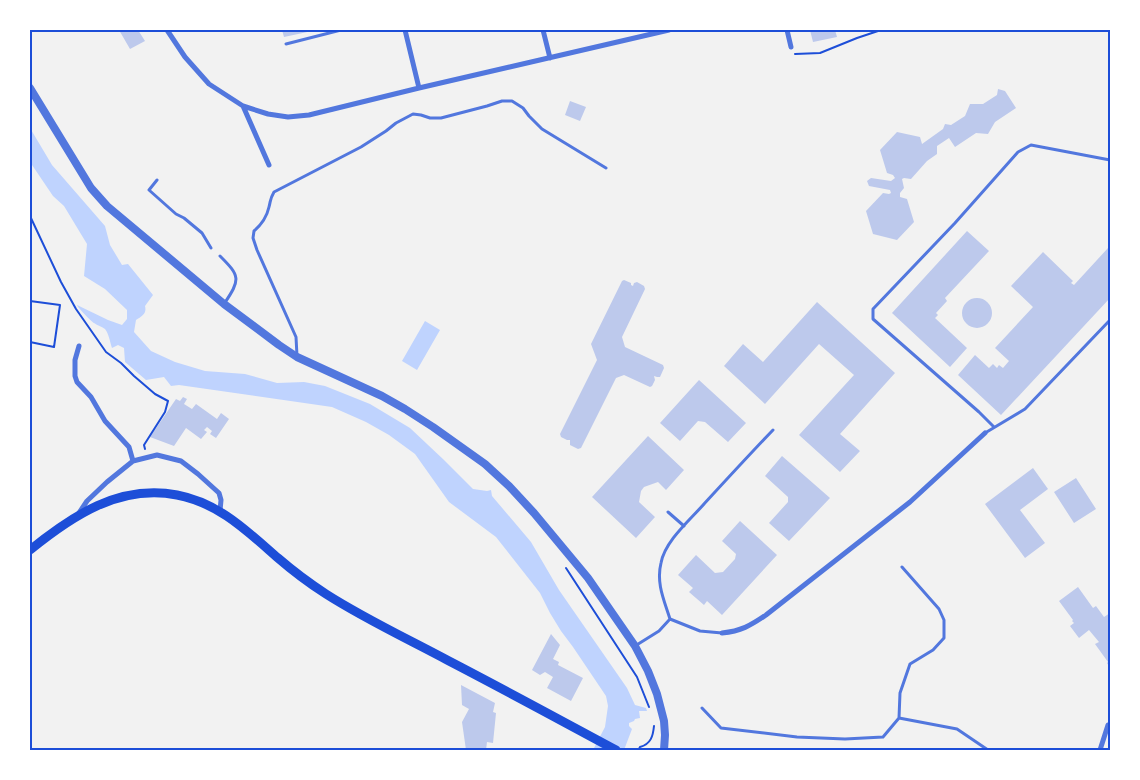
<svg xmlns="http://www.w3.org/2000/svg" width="1140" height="780" font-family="'Space Grotesk',sans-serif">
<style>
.water{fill:#bfd3fe}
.building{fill:#bdc9ec}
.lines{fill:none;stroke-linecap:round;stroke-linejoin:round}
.path{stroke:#1d4ed8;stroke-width:2}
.service{stroke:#5277de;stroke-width:3}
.minor{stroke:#5277de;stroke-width:5}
.tertiary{stroke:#5277de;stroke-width:8}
.secondary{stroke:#1d4ed8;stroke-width:9}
.neatline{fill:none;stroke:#1d4ed8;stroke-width:2}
</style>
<rect width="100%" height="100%" fill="#f2f2f2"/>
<!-- water -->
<path class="water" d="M 30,128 L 52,165 L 105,226 L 110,245 L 122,265 L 128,264 L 153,295 L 145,306 C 147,314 142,316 136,320 L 134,332 L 151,351 L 175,362 L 205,371 L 245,374 L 277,383 L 304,382 L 325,386 L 370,404 L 410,428 L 444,460 L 473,489 L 487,491 L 491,490 L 492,496 L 531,542 L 559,590 L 627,688 L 635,705 L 646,708 L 647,711 L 639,711 L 640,718 L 635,719 L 634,721 L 629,723 L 629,726 L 632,729 L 624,750 L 593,750 L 605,727 L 608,706 L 606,696 L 573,647 L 561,631 L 550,613 L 540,593 L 496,537 L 449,502 L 415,454 L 389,435 L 366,422 L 332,407 L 179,385 L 171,386 L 164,377 L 146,380 L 125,362 L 124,348 L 118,345 L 112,348 C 110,342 109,334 105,329 C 101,326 98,326 94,323 C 92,322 78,308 77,305 L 108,320 L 122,325 L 127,319 L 127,310 L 105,289 L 84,276 L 87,244 L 64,206 L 53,196 L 30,162 Z
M 425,321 L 440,330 L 417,370 L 402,361 Z"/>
<!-- building -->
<path class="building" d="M 119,30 L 138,30 L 145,41 L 130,49 Z
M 282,30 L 312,30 L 312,31 L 284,37 Z
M 810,30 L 835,30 L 837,37 L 813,42 Z
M 998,89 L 1005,91 L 1016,108 L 995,122 L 988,134 L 976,133 L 955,147 L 949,138 L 937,146 L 937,154 L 927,161 L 911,179 L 904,178 L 902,179 L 904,188 L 900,193 L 900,197 L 907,199 L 914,222 L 897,240 L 873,234 L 866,211 L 883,193 L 889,194 L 891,193 L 890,190 L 869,186 L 867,181 L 871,178 L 891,181 L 895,178 L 893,175 L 887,173 L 880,150 L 897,132 L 920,137 L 922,144 L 943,129 L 945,124 L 951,125 L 965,116 L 970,104 L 983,104 L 997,95 Z
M 570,101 L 586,107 L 580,121 L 565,115 Z
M 967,231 L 989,251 L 945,298 L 947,301 L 936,313 L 938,315 L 935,318 L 967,348 L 950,367 L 892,313 Z
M 1108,248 L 1110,250 L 1110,298 L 1001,415 L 958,375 L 975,355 L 989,368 L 993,364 L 997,368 L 999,365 L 1003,368 L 1009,361 L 995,348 L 1033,307 L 1011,286 L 1043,252 L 1073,281 L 1071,283 L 1074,285 Z
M 624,280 L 631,283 L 631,285 L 633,286 L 634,283 L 637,282 L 644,286 L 645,289 L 622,337 L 625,347 L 663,365 L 664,368 L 660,377 L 657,377 L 654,376 L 655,380 L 652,386 L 650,387 L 624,375 L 616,378 L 581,448 L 578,449 L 570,445 L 570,440 L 567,440 L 561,437 L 560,434 L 597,360 L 591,344 L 622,281 Z
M962 313a15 15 0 1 1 30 0a15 15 0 1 1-30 0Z
M 817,302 L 895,373 L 840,434 L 860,451 L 840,472 L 799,435 L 854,375 L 819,344 L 765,404 L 724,366 L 743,344 L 763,362 Z
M 699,380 L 746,423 L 728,442 L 705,422 L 698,421 L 680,441 L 660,423 Z
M 183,397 L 187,399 L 184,404 L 192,409 L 196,404 L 217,419 L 221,413 L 229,419 L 216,438 L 210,434 L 212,431 L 207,427 L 204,430 L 207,432 L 201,439 L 186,428 L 174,446 L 150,437 L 176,399 L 180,401 Z
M 648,436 L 684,470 L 666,490 L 658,482 L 644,487 L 641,491 L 639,502 L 655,517 L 636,538 L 592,497 Z
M 782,456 L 830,498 L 789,541 L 769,523 L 788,502 L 788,497 L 765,476 Z
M 1033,468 L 1048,489 L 1020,510 L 1045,543 L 1025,558 L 985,504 Z
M 1076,478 L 1096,509 L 1074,523 L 1054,492 Z
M 740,521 L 777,555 L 722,615 L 707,601 L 704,605 L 689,592 L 693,588 L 678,575 L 696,555 L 715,573 L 723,572 L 735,559 L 736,554 L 722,541 Z
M 1078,587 L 1093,608 L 1096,606 L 1104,617 L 1110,613 L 1110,668 L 1107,663 L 1108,662 L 1095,644 L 1099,642 L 1089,630 L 1079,638 L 1070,626 L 1074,623 L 1072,621 L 1073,620 L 1059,601 Z
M 551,634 L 560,645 L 553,659 L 559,662 L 558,665 L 583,678 L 571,701 L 547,688 L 553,677 L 545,672 L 540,675 L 532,670 Z
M 461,685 L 495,703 L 493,712 L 496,713 L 493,743 L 487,742 L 486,750 L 466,750 L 462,722 L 469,709 L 462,705 Z"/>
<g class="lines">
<!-- path -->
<path class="path" d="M 795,54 L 820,53 L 857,38 L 881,30
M 30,216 L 61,282 L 76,309 L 106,352 L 121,363 L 134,376 L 155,394 L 168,401 L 165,412 L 144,445 L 145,449
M 30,301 L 60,305 L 54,347 L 30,342
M 566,568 L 637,677 L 649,707
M 639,749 L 640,747 C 651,744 653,736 654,726"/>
<!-- service -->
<path class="service" d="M 286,44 L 341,30
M 157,180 L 149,190 L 176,214 L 184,218 L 202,233 L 211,248
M 220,256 C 240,276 241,279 224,304
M 297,356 L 296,337 L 257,250 L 253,238 L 254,231 C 261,225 267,216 269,207 C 271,199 270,199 274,192 L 361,147 L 386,131 L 396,123 L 413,114 L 421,115 L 430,118 L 441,118 L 487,106 L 502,101 L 512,101 L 523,108 L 529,116 L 542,129 L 606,168
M 994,427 L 979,412 L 873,319 L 873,309 L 955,223 L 1018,152 L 1031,145 L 1110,160
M 985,433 L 1025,409 L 1110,320
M 668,512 L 684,526
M 670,619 L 700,631 L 722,633
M 635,646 L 659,631 L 670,619 C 664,600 656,583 661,563 C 665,541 690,520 704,504 C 727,479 749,455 773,430
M 702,708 L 721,728 L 797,737 L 845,739 L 883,737 L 899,718 L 900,693 L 910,664 L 933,650 L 944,638 L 944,620 L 939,609 L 902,567
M 899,718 L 957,729 L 988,750"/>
<!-- minor -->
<path class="minor" d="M 167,30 L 185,57 L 209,84 L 243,106 L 268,114 L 288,117 L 309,115 L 419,88 L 669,30
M 405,30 L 419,88
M 543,30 L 550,58
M 787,30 L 791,47
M 243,106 L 269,165
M 79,346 L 75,360 L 75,376 L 77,382 L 91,397 L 105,421 L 129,447 L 133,461
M 79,513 L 87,501 L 107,482 L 133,461 L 157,455 L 181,461 L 198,474 L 219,493 L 221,500 L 220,511
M 722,633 C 741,631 750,626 766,615 L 910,502 L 985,433
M 1100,750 L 1108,725"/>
<!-- tertiary -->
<path class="tertiary" d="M 30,88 L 91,188 L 107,206 L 224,304 L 279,345 L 297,357 L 382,396 L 405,409 L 433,427 L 485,464 L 509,486 L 534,513 L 588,578 L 635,646 L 648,671 L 657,694 L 664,721 L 665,735 L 664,750"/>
<!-- secondary -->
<path class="secondary" d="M 30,550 C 72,516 119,484 177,495 C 219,503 247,531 278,558 C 293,571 309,583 326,594 C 365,619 408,639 449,661 C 505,690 560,720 616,750"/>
</g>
<!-- border -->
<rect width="1140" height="780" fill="none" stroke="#ffffff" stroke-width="62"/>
<rect x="31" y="31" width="1078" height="718" class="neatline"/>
</svg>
